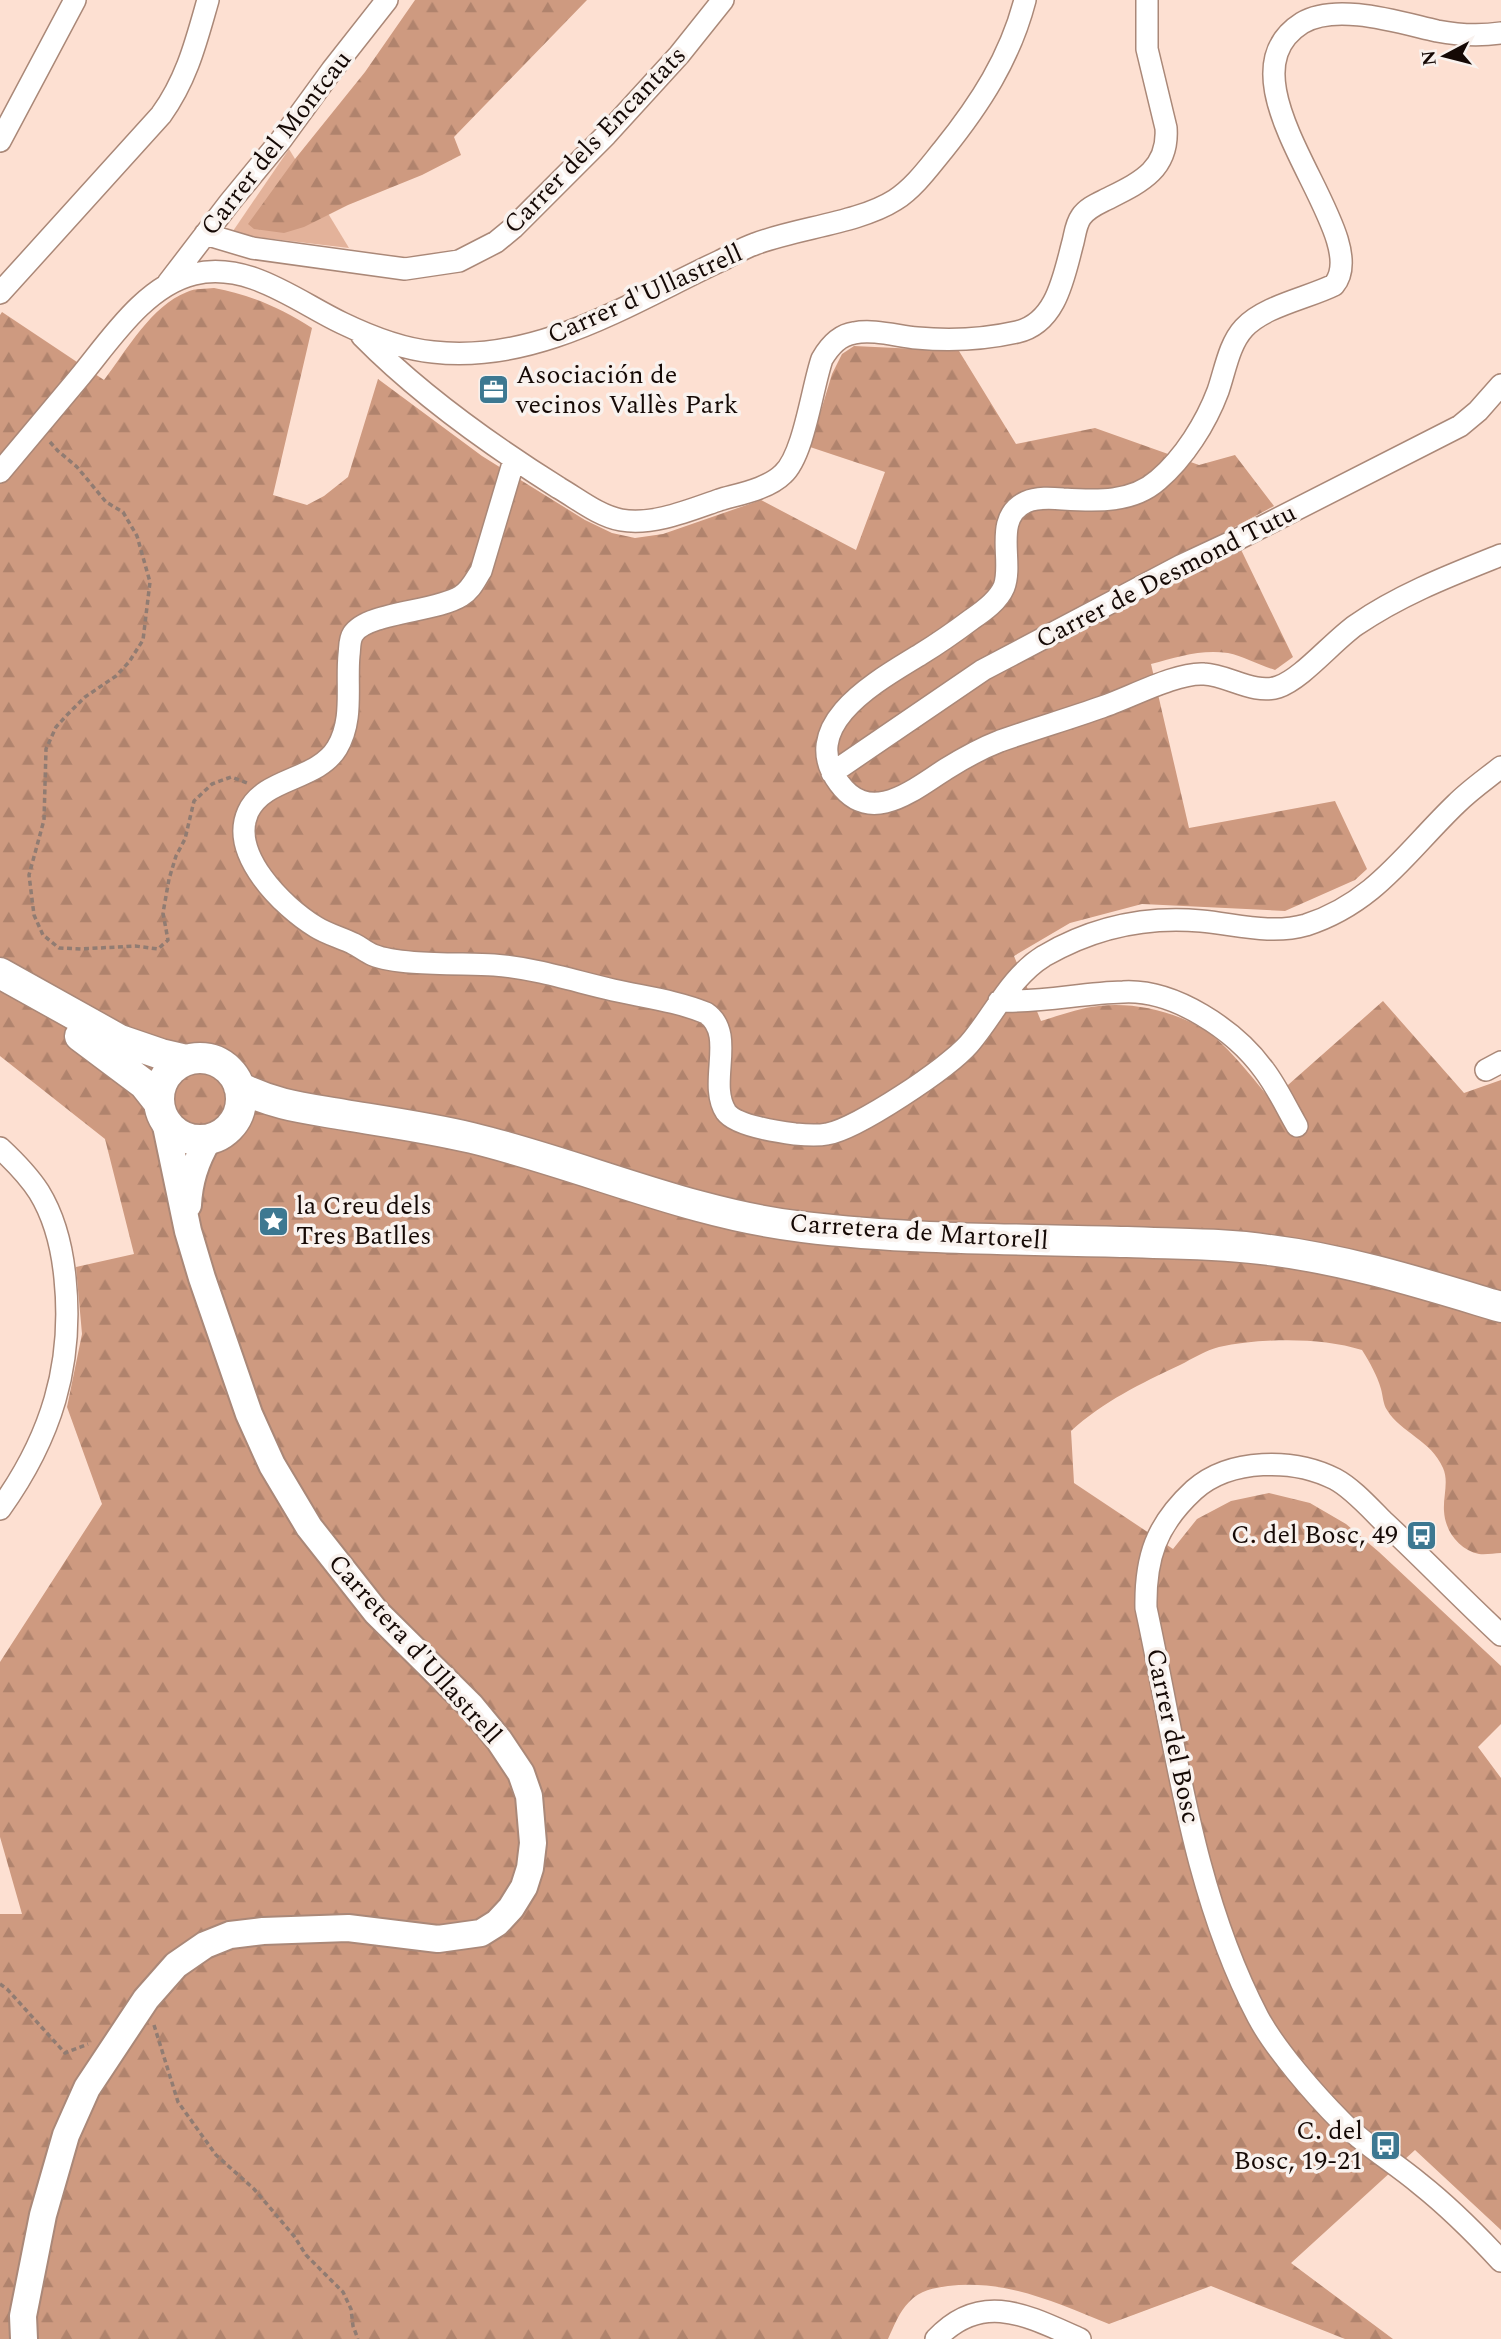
<svg xmlns="http://www.w3.org/2000/svg" width="1501" height="2339" font-family="Spectral,serif">
<style>
.green{fill:#e3b29a}
.forest{fill:url(#forest-firs)}
.lines{fill:none;stroke-linecap:round;stroke-linejoin:round}
.minor-casing{stroke:#aa8878;stroke-width:24}
.tertiary-casing{stroke:#aa8878;stroke-width:30}
.secondary-casing{stroke:#aa8878;stroke-width:33}
.path{stroke:#917c72;stroke-width:3.5;stroke-dasharray:5 3.5;stroke-linecap:butt}
.minor{stroke:#fff;stroke-width:21}
.tertiary{stroke:#fff;stroke-width:26}
.secondary{stroke:#fff;stroke-width:30}
.labels{text-anchor:middle;dominant-baseline:central;stroke-width:7;stroke-linejoin:round;paint-order:stroke}
.street-label{font-size:26px;fill:#150905;stroke:#f9f2ee}
.poi-label{font-size:26px;fill:#150905;stroke:#f9f2ee;text-anchor:start}
</style>
<defs>
<pattern id="forest-firs" width="22" height="20" patternUnits="userSpaceOnUse" patternTransform="scale(1.75)"><rect width="22" height="20" fill="#ce9a80"/><path d="M5 1l3.5 6h-7zM16 11l3.5 6h-7z" fill="#b0836d"/></pattern>
</defs>
<rect width="100%" height="100%" fill="#fde0d2"/>
<!-- green -->
<path class="green" d="M 289,149 L 349,248 L 231,234 Z"/>
<!-- forest -->
<path class="forest" d="M 415,0 L 587,0 L 454,137 L 461,155 L 422,175 L 348,205 L 304,227 L 284,233 L 254,229 L 248,224 L 295,159 L 365,72 Z
M 214,288 C 251,295 281,308 312,328 L 273,495 L 307,505 L 324,496 L 348,477 L 378,379 L 482,456 L 585,520 L 612,533 L 635,538 L 663,534 L 761,500 L 856,550 L 885,472 L 810,447 L 832,374 L 842,354 L 854,346 L 959,351 L 1016,444 L 1095,428 L 1199,465 L 1235,455 L 1274,506 L 1231,529 L 1293,657 L 1275,670 C 1259,665 1243,656 1228,653 C 1201,649 1177,657 1151,664 L 1189,828 L 1335,801 L 1367,869 L 1355,880 L 1285,911 L 1142,904 L 1070,923 L 1014,956 L 1041,1021 C 1061,1015 1079,1008 1099,1006 C 1139,1001 1192,1015 1221,1043 C 1239,1060 1255,1081 1271,1100 L 1383,1001 L 1464,1093 L 1501,1080 L 1501,1553 C 1494,1553 1486,1555 1479,1554 C 1459,1550 1445,1531 1444,1511 C 1443,1497 1449,1481 1443,1468 C 1431,1440 1401,1433 1387,1410 C 1383,1404 1383,1396 1381,1389 C 1377,1375 1370,1363 1362,1350 C 1320,1337 1262,1338 1219,1347 C 1206,1350 1192,1359 1180,1365 C 1140,1384 1104,1401 1071,1431 L 1074,1483 L 1173,1549 L 1197,1519 L 1231,1501 L 1269,1493 L 1310,1503 L 1346,1524 L 1379,1552 L 1501,1666 L 1501,1724 L 1478,1747 L 1501,1778 L 1501,2230 L 1415,2150 L 1291,2263 L 1393,2339 L 1345,2339 L 1211,2286 L 1109,2324 C 1056,2303 1007,2279 948,2286 C 934,2288 920,2290 909,2302 C 899,2312 894,2326 888,2339 L 0,2339 L 0,1914 L 22,1914 L 0,1837 L 0,1662 L 102,1504 L 67,1407 L 82,1334 L 76,1267 L 134,1254 L 105,1139 L 0,1056 L 0,315 L 2,312 L 104,380 C 127,350 151,306 187,292 C 195,288 206,289 214,288 Z"/>
<g class="lines">
<defs>
<path id="minor" d="M 1501,33 C 1481,36 1458,35 1437,31 C 1401,23 1337,2 1302,23 C 1210,81 1377,234 1334,285 C 1308,298 1264,306 1244,328 C 1229,344 1225,371 1218,391 C 1206,423 1184,458 1158,480 C 1132,503 1097,501 1063,499 C 1051,498 1037,497 1026,502 C 992,518 1014,561 1004,587 C 998,601 984,611 972,619 C 956,631 939,643 921,654 C 881,679 795,724 839,783 C 871,827 914,789 946,769 C 962,759 982,748 1000,741 C 1034,729 1068,719 1102,707 C 1129,698 1177,672 1204,674 C 1228,675 1254,695 1278,687 C 1302,679 1333,641 1356,625 C 1401,594 1451,575 1501,555
M 0,141 L 75,0
M 205,234 L 252,248 L 405,269 L 459,261 L 496,242 L 513,228 L 606,135 L 679,55 L 723,0
M 168,283 L 230,202 L 281,140 L 332,70 L 387,0
M 0,293 L 161,115 C 187,79 196,42 208,0
M 362,336 C 420,395 489,444 559,488 C 578,499 599,516 621,520 C 652,526 690,510 719,500 C 739,494 768,489 783,474 C 804,455 812,388 822,359 C 829,347 839,335 854,333 C 873,329 897,336 917,338 C 949,341 986,339 1017,332 C 1057,323 1064,275 1073,242 C 1075,234 1076,224 1081,217 C 1087,208 1097,204 1107,199 C 1139,183 1169,170 1166,128 L 1147,49 L 1147,0
M 514,460 L 481,571 C 475,580 471,590 461,596 C 436,612 367,612 353,634 C 349,640 350,648 349,655 C 346,686 354,720 337,748 C 317,781 264,777 248,812 C 229,854 283,907 316,927 C 327,934 342,938 354,944 C 360,947 366,952 373,955 C 400,966 463,963 494,965 C 534,968 574,981 613,990 C 644,997 677,1001 706,1013 C 737,1034 707,1083 726,1112 C 736,1126 779,1132 795,1134 C 805,1135 817,1136 827,1134 C 857,1129 948,1068 969,1044 C 994,1015 1010,977 1044,956 C 1092,928 1145,916 1201,921 C 1235,924 1271,935 1306,925 C 1375,903 1407,851 1456,804 C 1470,790 1486,779 1501,767
M 0,472 C 26,441 52,410 78,379 C 109,342 144,286 194,274 C 248,261 296,301 342,323 C 371,337 401,349 433,352 C 537,364 630,303 720,261 C 732,255 743,248 755,244 C 796,228 859,223 895,200 C 914,188 929,167 943,150 C 980,104 1010,58 1025,0
M 832,773 L 983,670 L 1180,566 L 1238,539 L 1460,426 L 1478,411 L 1501,385
M 999,1001 C 1041,1003 1081,993 1123,992 C 1174,989 1235,1030 1264,1070 C 1277,1087 1286,1107 1297,1126
M 1486,1070 L 1501,1062
M 0,1148 C 14,1161 28,1175 39,1192 C 55,1218 62,1247 65,1278 C 74,1365 51,1438 0,1509
M 1501,1635 C 1461,1598 1423,1558 1383,1521 C 1369,1507 1352,1488 1335,1479 C 1294,1458 1230,1458 1194,1490 C 1156,1525 1145,1558 1146,1608 C 1176,1746 1192,1891 1258,2017 C 1275,2049 1315,2095 1341,2121 C 1364,2145 1394,2162 1420,2184 C 1449,2207 1476,2234 1501,2261
M 936,2339 C 982,2290 1028,2316 1080,2339"/>
<path id="tertiary" d="M 188,1205 C 189,1181 196,1160 208,1140
M 24,2339 L 23,2316 L 43,2215 L 66,2135 L 87,2088 L 146,1999 L 176,1965 L 205,1945 L 230,1935 L 263,1931 L 348,1928 L 438,1939 L 481,1933 L 497,1923 L 511,1908 L 524,1887 L 530,1868 L 533,1843 L 529,1796 L 521,1773 L 499,1740 L 471,1706 L 376,1612 L 309,1527 L 272,1465 L 249,1414 L 202,1278 L 188,1231 L 165,1121"/>
<path id="secondary" d="M 0,973 L 120,1040 L 161,1054 L 187,1060
M 80,1036 L 144,1084 L 159,1103
M159 1099a41 41 0 1 1 82 0a41 41 0 1 1-82 0Z
M 239,1087 C 277,1106 305,1108 345,1115 C 388,1122 430,1128 472,1138 C 583,1165 690,1214 803,1227 C 910,1240 1019,1239 1127,1242 C 1174,1244 1222,1243 1269,1250 C 1349,1260 1424,1284 1501,1307"/>
</defs>
<!-- minor casing -->
<use href="#minor" class="minor-casing"/>
<!-- tertiary casing -->
<use href="#tertiary" class="tertiary-casing"/>
<!-- secondary casing -->
<use href="#secondary" class="secondary-casing"/>
<!-- path -->
<path class="path" d="M 50,442 L 58,451 L 77,467 L 106,502 L 123,512 L 137,536 L 150,582 L 143,640 L 129,662 L 116,676 L 85,697 L 67,715 L 56,727 L 46,749 L 44,820 L 29,875 L 34,915 L 43,935 L 59,948 L 81,949 L 135,946 L 158,949 L 168,940 L 163,913 L 169,879 L 176,856 L 185,839 L 194,801 L 212,784 L 231,777 L 247,783
M 0,1984 L 7,1989 L 65,2053 L 88,2044
M 154,2025 L 178,2102 L 216,2155 L 254,2189 L 294,2236 L 306,2255 L 343,2292 L 351,2309 L 353,2326 L 358,2339"/>
<!-- minor -->
<use href="#minor" class="minor"/>
<!-- tertiary -->
<use href="#tertiary" class="tertiary"/>
<!-- secondary -->
<use href="#secondary" class="secondary"/>
</g>
<!-- icons -->
<defs>
<symbol id="office-square" viewBox="-11 -11 22 22"><rect x="-9" y="-9" width="18" height="18" rx="4" fill="#3d7891" stroke="#f9f2ee"/><path d="M-6-3h4V-5.5h4V-3h4V5H-6ZM-1-4.5V-3h2v-1.5ZM-6 0V1H6V0Z" fill="#fff"/></symbol>
<symbol id="sight-square" viewBox="-11 -11 22 22"><rect x="-9" y="-9" width="18" height="18" rx="4" fill="#3d7891" stroke="#f9f2ee"/><path d="M0-6L1.8-2.2L6-1.7L2.9 1.2L3.7 5.4L0 3.3L-3.7 5.4L-2.9 1.2L-6-1.7L-1.8-2.2Z" fill="#fff"/></symbol>
<symbol id="bus-square" viewBox="-11 -11 22 22"><rect x="-9" y="-9" width="18" height="18" rx="4" fill="#3d7891" stroke="#f9f2ee"/><path d="M-5-6H5V4H4V6H2V4H-2V6H-4V4H-5ZM-3.5-4V0h7V-4ZM-3.5 1.2v1.5H-2V1.2ZM2 1.2v1.5H3.5V1.2Z" fill="#fff"/></symbol>
</defs>
<g fill-rule="evenodd">
<use href="#office-square" x="476" y="372" width="35" height="35"/>
<use href="#sight-square" x="256" y="1204" width="35" height="35"/>
<use href="#bus-square" x="1404" y="1518" width="35" height="35"/>
<use href="#bus-square" x="1368" y="2128" width="35" height="35"/>
</g>
<g class="labels">
<!-- street labels -->
<g class="street-label">
<text transform="translate(595 140) rotate(-46)">Carrer dels Encantats</text>
<text transform="translate(276 143) rotate(-52)">Carrer del Montcau</text>
<text transform="translate(645 294) rotate(-24)">Carrer d'Ullastrell</text>
<text transform="translate(1166 576) rotate(-27)">Carrer de Desmond Tutu</text>
<text transform="translate(919 1232) rotate(4)">Carretera de Martorell</text>
<text transform="translate(415 1649) rotate(48)">Carretera d'Ullastrell</text>
<text transform="translate(1173 1736) rotate(78)">Carrer del Bosc</text>
</g>
<!-- poi labels -->
<g class="poi-label">
<text x="516" y="375">Asociación de<tspan x="516" dy="30">vecinos Vallès Park</tspan></text>
<text x="296" y="1206">la Creu dels<tspan x="296" dy="30">Tres Batlles</tspan></text>
<text x="1398" y="1535" text-anchor="end">C. del Bosc, 49</text>
<text x="1363" y="2131" text-anchor="end">C. del<tspan x="1363" dy="30">Bosc, 19-21</tspan></text>
</g>
</g>
<!-- north arrow -->
<g transform="translate(1445 56) rotate(263)" stroke="#f9f2ee" stroke-width="5" paint-order="stroke">
<path d="M0-5L12 26L0 18L-12 26Z" fill="#150905"/>
<text y="-10" font-size="19" font-weight="bold" text-anchor="middle" fill="#150905">N</text>
</g>
</svg>
